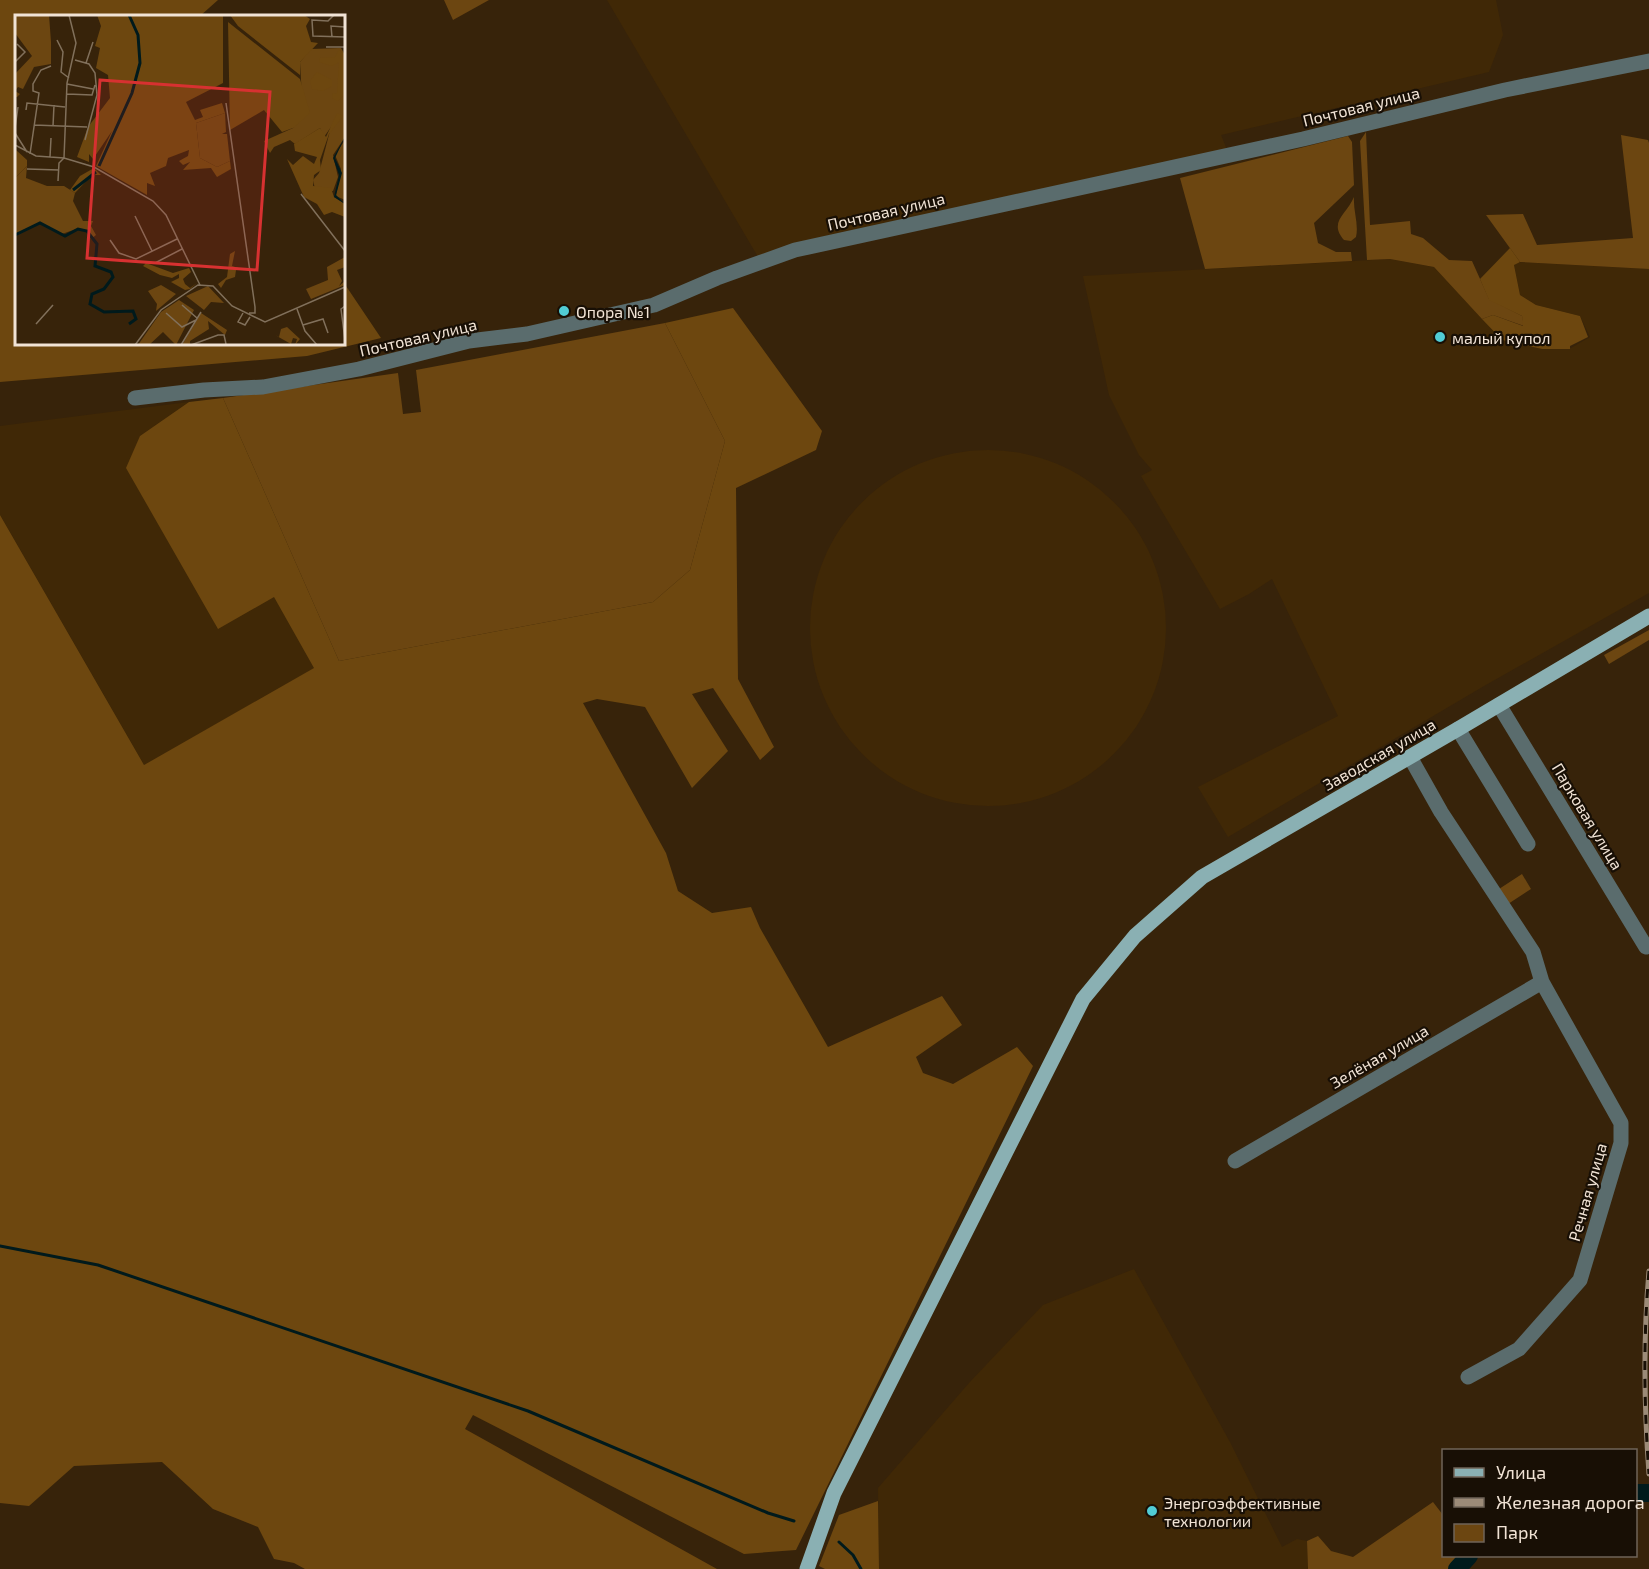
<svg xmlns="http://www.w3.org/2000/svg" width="1649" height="1569" font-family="'Exo 2',sans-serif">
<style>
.built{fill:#402806}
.green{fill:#6c4611}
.forest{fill:#6d470f}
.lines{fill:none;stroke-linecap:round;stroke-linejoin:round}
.stream{stroke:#001a1c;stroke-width:3}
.river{stroke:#001a1c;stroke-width:18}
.minor{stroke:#5a6c6d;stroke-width:15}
.major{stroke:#8ab0b3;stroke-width:15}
.rail-casing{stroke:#9c8b78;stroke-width:5}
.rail{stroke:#180f05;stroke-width:3;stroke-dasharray:9;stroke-linecap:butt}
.poi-dot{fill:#51ccd4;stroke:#180f05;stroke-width:2}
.labels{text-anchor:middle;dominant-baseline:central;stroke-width:4.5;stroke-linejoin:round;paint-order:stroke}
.street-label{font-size:16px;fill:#f1e3d5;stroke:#180f05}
.poi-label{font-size:16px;fill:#f1e3d5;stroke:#180f05;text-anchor:start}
.inset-river{fill:none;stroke:#001a1c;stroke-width:3}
.inset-road{fill:none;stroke:#81705b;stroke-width:1.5}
.view{fill:#d73131;fill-opacity:0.15;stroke:#d73131;stroke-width:3}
.inset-edge{fill:none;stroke:#f1e3d5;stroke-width:3}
</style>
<rect width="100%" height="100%" fill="#37230a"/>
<!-- built -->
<path class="built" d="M 607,0 L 1496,0 L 1503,35 L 1489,72 L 1221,135 L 1229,155 L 761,262 Z
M 1390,259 L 1434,267 L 1502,340 L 1542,349 L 1571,348 L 1590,337 L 1580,316 L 1536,305 L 1520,295 L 1514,265 L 1517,262 L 1649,269 L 1649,593 L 1484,686 L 1228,837 L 1198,787 L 1338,716 L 1272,579 L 1249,594 L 1220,609 L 1141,476 L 1152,470 L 1139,455 L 1109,395 L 1083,276 Z
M 189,402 L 140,436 L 217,628 L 274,596 L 315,668 L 144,765 L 0,515 L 0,426 Z
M810 628a178 178 0 1 1 356 0a178 178 0 1 1-356 0Z
M 1134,1269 L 1230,1442 L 1282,1547 L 1297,1539 L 1307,1541 L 1308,1569 L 879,1569 L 878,1488 L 969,1383 L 1043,1305 Z"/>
<!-- green -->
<path class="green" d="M 444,0 L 489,0 L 453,20 Z
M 1366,132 L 1370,225 L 1410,221 L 1411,234 L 1423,238 L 1449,260 L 1472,261 L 1489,299 L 1522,316 L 1524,326 L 1493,315 L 1482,319 L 1434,267 L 1390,259 L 1367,260 L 1360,141 Z
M 1621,135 L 1648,140 L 1649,143 L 1649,269 L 1520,262 L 1486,215 L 1523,214 L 1537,245 L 1633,238 Z
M 1348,136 L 1352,142 L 1354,185 L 1314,223 L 1318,243 L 1336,252 L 1351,252 L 1352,261 L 1205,269 L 1180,178 Z
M 1354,197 C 1353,211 1359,224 1356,237 L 1351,241 L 1344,240 C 1328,222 1347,214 1354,197 Z
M 665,323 L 725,441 L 690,570 L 653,602 L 339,661 L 223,398 L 398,373 L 403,414 L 421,412 L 416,370 Z
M 1649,630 L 1649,640 L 1609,664 L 1604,655 Z
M 1522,874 L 1531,889 L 1508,904 L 1499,889 Z
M 1433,1502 L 1443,1515 L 1444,1556 L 1461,1556 L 1449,1569 L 1308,1569 L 1307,1541 L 1318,1536 L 1331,1551 L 1353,1557 Z"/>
<!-- forest -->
<path class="forest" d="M 0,0 L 218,0 L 200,16 L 16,16 L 16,344 L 344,344 L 344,283 L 381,338 L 307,356 L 0,382 Z
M 1510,248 L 1520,262 L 1514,265 L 1520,295 L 1536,305 L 1580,316 L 1588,337 L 1570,346 L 1570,349 L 1542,349 L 1502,340 L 1482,319 L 1493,315 L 1523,326 L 1522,316 L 1489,300 L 1480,279 Z
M 733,308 L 822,431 L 816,450 L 736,488 L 738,679 L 774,747 L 760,760 L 713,688 L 692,694 L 728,751 L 692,788 L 645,707 L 597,699 L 583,703 L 666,853 L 678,891 L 712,913 L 751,907 L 760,928 L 828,1047 L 942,996 L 962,1025 L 916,1057 L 923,1073 L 953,1084 L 1017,1047 L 1033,1066 L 796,1550 L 744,1554 L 473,1415 L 465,1429 L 717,1569 L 305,1569 L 294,1563 L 274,1559 L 258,1527 L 213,1509 L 162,1462 L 74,1466 L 29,1506 L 0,1503 L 0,515 L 144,765 L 314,668 L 274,597 L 218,629 L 126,468 L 140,436 L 189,402 L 223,398 L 339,661 L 653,602 L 690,570 L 725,441 L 665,323 Z
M 878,1501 L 879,1569 L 825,1569 L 819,1566 L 839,1515 Z"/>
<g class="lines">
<!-- stream -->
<path class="stream" d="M 0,1246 L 98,1265 L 528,1411 L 768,1513 L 794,1521
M 839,1542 L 853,1555 L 861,1569"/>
<!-- river -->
<path class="river" d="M 1636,1493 L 1649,1493
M 1457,1569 L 1469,1556"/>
<!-- minor -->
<path class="minor" d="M 135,398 L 204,390 L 263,387 L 359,369 L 469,341 L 527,334 L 654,305 L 717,278 L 795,250 L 1303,139 L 1505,90 L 1649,61
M 1499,705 L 1646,947
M 1458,729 L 1528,844
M 1410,757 L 1441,812 L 1533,952 L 1542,982 L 1621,1123 L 1621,1143 L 1580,1280 L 1519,1349 L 1468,1377
M 1235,1161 L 1542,982"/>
<!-- major -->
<path class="major" d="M 807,1569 L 834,1493 L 1083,999 L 1135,936 L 1202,877 L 1458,729 L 1649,616"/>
<defs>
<path id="rail" d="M 1649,1271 C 1643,1339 1644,1406 1649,1474"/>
</defs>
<!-- rail casing -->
<use href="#rail" class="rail-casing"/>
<!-- rail -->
<use href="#rail" class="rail"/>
</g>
<!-- markers -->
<g class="poi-dot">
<circle cx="564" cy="311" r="6"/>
<circle cx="1440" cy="337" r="6"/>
<circle cx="1152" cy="1511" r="6"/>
</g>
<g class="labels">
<!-- street labels -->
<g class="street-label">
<text transform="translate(1361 106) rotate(-14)">Почтовая улица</text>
<text transform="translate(886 211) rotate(-13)">Почтовая улица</text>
<text transform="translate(418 337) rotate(-13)">Почтовая улица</text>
<text transform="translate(1379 754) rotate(-30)">Заводская улица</text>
<text transform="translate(1588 816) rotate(59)">Парковая улица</text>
<text transform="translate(1379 1056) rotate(-30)">Зелёная улица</text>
<text transform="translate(1587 1192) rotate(-74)">Речная улица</text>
</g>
<!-- poi labels -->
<g class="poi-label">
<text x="576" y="311">Опора №1</text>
<text x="1452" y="337">малый купол</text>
<text x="1164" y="1502">Энергоэффективные<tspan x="1164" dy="18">технологии</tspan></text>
</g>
</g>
<!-- overview -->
<g transform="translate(15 15)">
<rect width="330" height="330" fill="#37230a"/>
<path d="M 0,0 L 34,0 L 36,27 L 36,49 L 19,52 L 8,74 L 3,72 L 0,76 L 5,79 L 2,82 L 0,82 L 0,59 L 17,41 L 0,18 ZM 326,33 L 330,40 L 330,122 L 318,140 L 323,162 L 318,176 L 300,174 L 298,165 L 304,158 L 316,112 L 309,122 L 305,113 L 280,129 L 275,125 L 259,132 L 255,138 L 249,126 L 278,113 L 287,82 L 285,47 L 296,34 ZM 210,98 L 211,117 L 207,119 L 212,119 L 215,146 L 202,152 L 185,143 L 181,108 ZM 330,125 L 330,185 L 321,181 L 326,154 L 320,140 ZM 12,151 L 11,163 L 32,171 L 49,171 L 60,178 L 58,186 L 68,206 L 78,206 L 76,211 L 81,220 L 76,224 L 72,216 L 64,213 L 47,219 L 25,208 L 0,220 L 0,163 ZM 220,236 L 217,251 L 227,254 L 221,255 L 220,262 L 211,265 L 206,273 L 203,269 L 212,262 L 215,239 ZM 330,242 L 330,252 L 322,255 L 327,266 L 324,271 L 330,266 L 330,270 L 296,284 L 291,274 L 313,265 L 312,252 ZM 146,270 L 161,279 L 141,296 L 142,289 L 133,276 ZM 193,271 L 209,288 L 196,287 L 189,295 L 171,281 ZM 164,285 L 179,295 L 161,330 L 148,317 L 134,330 L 123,330 L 146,297 ZM 186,298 L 212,315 L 210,320 L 193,306 L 194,314 L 175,326 L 175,330 L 167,330 ZM 272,312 L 285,324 L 280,330 L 282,324 L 278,323 L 276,329 L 260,320 L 264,322 L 266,314 Z" fill="#6c4611"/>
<path d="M 82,0 L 208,0 L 208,68 L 171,87 L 180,105 L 188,102 L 185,95 L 207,88 L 210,98 L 181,108 L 185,143 L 202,152 L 215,146 L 216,154 L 202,162 L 196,153 L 168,155 L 175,147 L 168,150 L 164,146 L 173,141 L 174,135 L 153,143 L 151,151 L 135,158 L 140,171 L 132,168 L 132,180 L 81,151 L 97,116 L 78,144 L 74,139 L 74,147 L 62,142 L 73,112 L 95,83 L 93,60 L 81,53 L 85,33 L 80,31 L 86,11 ZM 215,0 L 289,0 L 295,4 L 291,11 L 296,27 L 303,28 L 285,47 L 285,60 L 223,11 ZM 213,7 L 285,64 L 295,98 L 278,113 L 267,117 L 249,95 L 215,115 ZM 324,35 L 330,40 L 330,79 L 323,86 L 317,83 L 318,78 L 322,79 L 324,47 L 317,51 L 304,47 L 305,43 L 320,42 ZM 302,57 L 317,65 L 317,71 L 308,76 L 297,74 L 295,66 ZM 322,98 L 328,101 L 314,119 L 305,145 L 306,155 L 299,160 L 298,171 L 316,173 L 319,182 L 330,189 L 330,202 L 317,197 L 309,200 L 302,189 L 289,182 L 272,144 L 278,150 L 288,141 L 299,149 L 302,142 L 280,136 L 279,129 L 305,113 L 311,122 ZM 1,135 L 12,145 L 12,151 L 1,162 ZM 79,153 L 86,160 L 77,160 L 60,178 L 55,175 L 65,161 ZM 131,248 L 158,258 L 174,253 L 176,257 L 168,264 L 170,269 L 175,273 L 182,268 L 175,274 L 170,275 L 156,267 L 164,263 L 164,259 L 157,263 L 145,260 L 128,251 Z" fill="#6d470f"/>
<path d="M 330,122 L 320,143 L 327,158 L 321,180 L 330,189 L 319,182 L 324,160 L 318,143 Z" fill="#001a1c"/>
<path class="inset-river" d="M 84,151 L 117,78 L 125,48 L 123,20 L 114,0M 58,175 L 81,157M 0,220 L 25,208 L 50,221 L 63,214 L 72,216 L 82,229 L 80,251 L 96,257 L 98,262 L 89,274 L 77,279 L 75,289 L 89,297 L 118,296 L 121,304 L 114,309"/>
<path class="inset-road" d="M 319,0 L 313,6 L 297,5 L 298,21 L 330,22M 317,22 L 316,11 L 330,12M 42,25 L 48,37 L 46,57 L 54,63M 311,32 L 330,32M 60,45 L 74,49 L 80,58 L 82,80 L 70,125M 0,47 L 10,37 L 2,29M 71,48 L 78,27M 52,69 L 78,74M 52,79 L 77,80 L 80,70M 211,88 L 240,292 L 240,298 L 234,298M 11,95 L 12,88 L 50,92M 19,110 L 72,112M 38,111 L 39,90M 0,113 L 3,92M 0,118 L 12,137M 0,130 L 21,141 L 49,143 L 79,152 L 138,186 L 151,200 L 185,270M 15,139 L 24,78 L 18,76 L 18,69 L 26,55 L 36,51M 35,142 L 36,123M 12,154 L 44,155M 43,166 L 44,148 L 49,143 L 52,68 L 61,28 L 54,0M 286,179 L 330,236M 120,201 L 137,236M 95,225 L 104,238 L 121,244 L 162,224M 140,248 L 167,234M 167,290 L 182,303M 330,291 L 326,294 L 330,325M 282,294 L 290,316 L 302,330M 151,298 L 167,312 L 181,305M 228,298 L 223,307 L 230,310 L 235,302M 21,309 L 38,290M 288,310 L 308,304 L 313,318M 120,330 L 146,295 L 183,270 L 198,271 L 217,291 L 250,307 L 330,272M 166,330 L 186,297M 176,330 L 203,320 L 209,320 L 211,329"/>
<path class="view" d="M 85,65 L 255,77 L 242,255 L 72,243 Z"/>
<rect width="330" height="330" class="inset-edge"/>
</g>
<!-- legend -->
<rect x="1442" y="1449" width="195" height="108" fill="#180f05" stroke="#6f6458" stroke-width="1.5"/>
<rect x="1454" y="1468" width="30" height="9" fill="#8ab0b3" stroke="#6f6458" stroke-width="1.5"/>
<text x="1496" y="1479" font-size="18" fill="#f1e3d5">Улица</text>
<rect x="1454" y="1498" width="30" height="9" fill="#9c8b78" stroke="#6f6458" stroke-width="1.5"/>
<text x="1496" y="1509" font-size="18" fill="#f1e3d5">Железная дорога</text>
<rect x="1454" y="1524" width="30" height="18" fill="#6c4611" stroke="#6f6458" stroke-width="1.5"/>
<text x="1496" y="1539" font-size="18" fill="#f1e3d5">Парк</text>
</svg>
